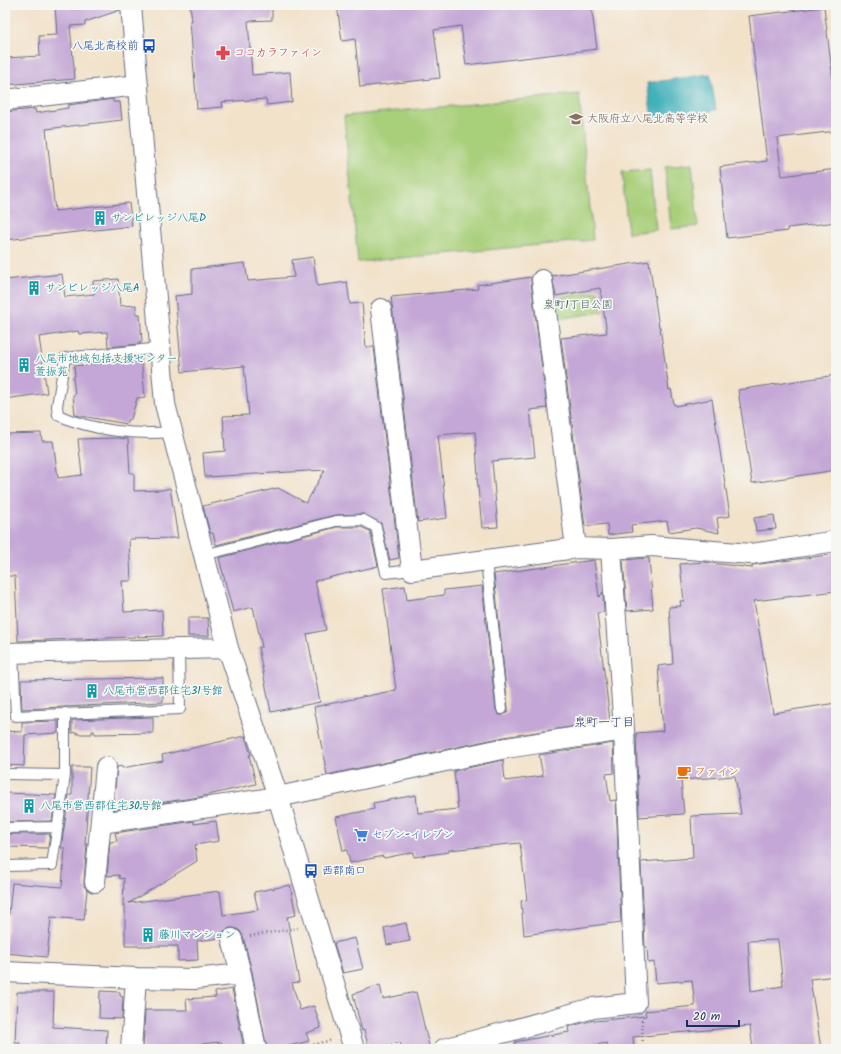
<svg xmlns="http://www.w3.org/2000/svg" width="841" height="1054" font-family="Kalam,'Klee One',sans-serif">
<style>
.park{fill:#a8cf79;stroke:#627f6c}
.water{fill:#40b0b9;stroke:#2e708c}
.building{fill:#c4a7d6;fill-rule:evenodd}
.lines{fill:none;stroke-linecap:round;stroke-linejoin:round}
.service-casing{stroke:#666e84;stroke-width:12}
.minor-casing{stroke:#666e84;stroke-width:22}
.path{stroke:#666e84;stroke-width:2.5;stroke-dasharray:1 3;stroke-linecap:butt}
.service{stroke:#fff;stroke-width:10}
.minor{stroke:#fff;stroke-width:20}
.labels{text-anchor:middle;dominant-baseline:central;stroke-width:3.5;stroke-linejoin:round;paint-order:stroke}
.transit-label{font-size:11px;fill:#164399;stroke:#f6f6f2;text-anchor:end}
.health-label{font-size:11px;fill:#be3a42;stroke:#f6f6f2;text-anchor:start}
.education-label{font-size:11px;fill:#785e54;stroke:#f6f6f2;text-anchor:start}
.culture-label{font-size:11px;fill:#0d838f;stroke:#f6f6f2;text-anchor:start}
.park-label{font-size:11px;fill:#3e5765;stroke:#f6f6f2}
.food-label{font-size:11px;fill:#c56008;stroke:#f6f6f2;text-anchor:start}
.shop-label{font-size:11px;fill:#366cbe;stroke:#f6f6f2;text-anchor:start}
.neighbourhood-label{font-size:12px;fill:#1b2f5e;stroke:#f6f6f2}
</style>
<rect width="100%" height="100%" fill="#f6f6f2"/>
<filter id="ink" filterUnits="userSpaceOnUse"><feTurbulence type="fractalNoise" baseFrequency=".025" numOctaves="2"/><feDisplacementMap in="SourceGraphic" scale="8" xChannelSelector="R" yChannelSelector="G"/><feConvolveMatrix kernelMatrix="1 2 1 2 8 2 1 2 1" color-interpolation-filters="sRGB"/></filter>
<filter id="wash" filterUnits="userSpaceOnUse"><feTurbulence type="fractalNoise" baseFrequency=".012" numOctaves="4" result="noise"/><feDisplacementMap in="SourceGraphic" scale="16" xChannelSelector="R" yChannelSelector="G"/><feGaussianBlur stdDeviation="0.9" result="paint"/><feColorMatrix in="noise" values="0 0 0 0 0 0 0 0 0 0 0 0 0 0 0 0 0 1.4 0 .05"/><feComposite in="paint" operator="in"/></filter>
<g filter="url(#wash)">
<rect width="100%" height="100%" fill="#f2e2ca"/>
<!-- park -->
<path class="park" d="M 579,94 L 593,240 L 358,262 L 344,116 Z
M 692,164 L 698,226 L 671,229 L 665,167 Z
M 650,170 L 656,230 L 628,233 L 622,172 Z
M 598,291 L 602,312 L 558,319 L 555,298 Z"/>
<!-- water -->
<path class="water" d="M 710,74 L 716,110 L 652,119 L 647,83 Z"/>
<g id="blocks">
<!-- building -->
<path class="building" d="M 55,5 L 120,5 L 120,10 L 85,22 L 85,25 L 70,26 L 75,79 L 5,85 L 5,58 L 40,56 L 39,36 L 57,35 Z
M 190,5 L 272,5 L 272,20 L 248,21 L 252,75 L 290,72 L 292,102 L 267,105 L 266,99 L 222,102 L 223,107 L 197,109 L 190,21 L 192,21 Z
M 337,5 L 452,5 L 452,8 L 477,5 L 591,5 L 597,49 L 466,65 L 461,26 L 434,30 L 440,78 L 360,87 L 355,39 L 342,41 Z
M 824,7 L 836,105 L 836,131 L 777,138 L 782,176 L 836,169 L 836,222 L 787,228 L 788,231 L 727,238 L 720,167 L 767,161 L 749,16 Z
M 113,99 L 113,102 L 120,102 L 122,120 L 46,129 L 55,211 L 129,203 L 132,226 L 5,240 L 5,112 L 35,109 L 36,113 L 68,108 L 68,105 Z
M 313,257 L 317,286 L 347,282 L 350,304 L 362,303 L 366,347 L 374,347 L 399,558 L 390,560 L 381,523 L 363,514 L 335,515 L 216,545 L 213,533 L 210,533 L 203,506 L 278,488 L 306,503 L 325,470 L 205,477 L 203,453 L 225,451 L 223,416 L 249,415 L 244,366 L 182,372 L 175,296 L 192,294 L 192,269 L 245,263 L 248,281 L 294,277 L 292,260 Z
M 649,261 L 659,327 L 660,327 L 669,390 L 671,389 L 674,405 L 675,404 L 676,406 L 712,399 L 730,516 L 717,518 L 719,533 L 696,528 L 669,532 L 667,521 L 631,525 L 632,532 L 608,535 L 607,524 L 585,526 L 561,338 L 607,333 L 600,288 L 556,296 L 552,276 Z
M 62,274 L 65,297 L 94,294 L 93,281 L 118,279 L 120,306 L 136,305 L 136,314 L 140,314 L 142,342 L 140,342 L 140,344 L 108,347 L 107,332 L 79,334 L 78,331 L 39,337 L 47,393 L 5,399 L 5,280 Z
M 531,277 L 531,281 L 547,408 L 530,410 L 535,457 L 492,461 L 498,527 L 482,528 L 477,477 L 478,477 L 475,432 L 438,435 L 447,518 L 418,522 L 391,297 L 478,289 L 477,285 Z
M 141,357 L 145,397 L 137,398 L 131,419 L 127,420 L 127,424 L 75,415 L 73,395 L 75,395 L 73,377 L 75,376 L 74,366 L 110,362 L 110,360 Z
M 836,375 L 836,470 L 752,483 L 738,390 Z
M 41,433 L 42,441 L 53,441 L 58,478 L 82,475 L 78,439 L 118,438 L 128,439 L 130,473 L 134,473 L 134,491 L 162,490 L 170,488 L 178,538 L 129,539 L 131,581 L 122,581 L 124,612 L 162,610 L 163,636 L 18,641 L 15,576 L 5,576 L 5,547 L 7,546 L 5,489 L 5,434 Z
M 774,515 L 776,529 L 756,531 L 754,518 Z
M 337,527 L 361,527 L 370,531 L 378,566 L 315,581 L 326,630 L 307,634 L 320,702 L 271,712 L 258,647 L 262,647 L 253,607 L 233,612 L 219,558 Z
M 836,554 L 836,591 L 754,601 L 773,713 L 836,703 L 836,976 L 810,979 L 821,1049 L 753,1049 L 750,1026 L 633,1037 L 634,1049 L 608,1049 L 607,1043 L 573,1049 L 515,1049 L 515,1042 L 569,1032 L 568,1027 L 594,1020 L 594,1021 L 646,1016 L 645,1011 L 695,1006 L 692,980 L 656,983 L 654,962 L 648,963 L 647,947 L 645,947 L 641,862 L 693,858 L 691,816 L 741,814 L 735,776 L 681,780 L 684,814 L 639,817 L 636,733 L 663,731 L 658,666 L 673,664 L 669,607 L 681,606 L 680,601 L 684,601 L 680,564 L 703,562 L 752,568 L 752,565 ZM 778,940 L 783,986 L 751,991 L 748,941 Z
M 649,558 L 653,609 L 627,611 L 623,561 L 624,560 Z
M 594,560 L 599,597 L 603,592 L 604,612 L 597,613 L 610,721 L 504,737 L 327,775 L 314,707 L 396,690 L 383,589 L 405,586 L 407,600 L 444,595 L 444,590 L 482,586 L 496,710 L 499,715 L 503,715 L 508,712 L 508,708 L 494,574 Z
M 188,618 L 208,618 L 209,636 L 188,636 Z
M 163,678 L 163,702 L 22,709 L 21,680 Z
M 153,717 L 153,733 L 95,734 L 94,731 L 92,731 L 92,734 L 77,734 L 77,732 L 72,733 L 72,720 Z
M 58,721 L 58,733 L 25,735 L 24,766 L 5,765 L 5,731 L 22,732 L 22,722 Z
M 245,736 L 251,755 L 249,755 L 256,784 L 199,797 L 113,810 L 117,767 L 122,766 L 122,768 L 163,761 L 162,755 Z
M 613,743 L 614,773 L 606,774 L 610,801 L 616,800 L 621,922 L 524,935 L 521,901 L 527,900 L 520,843 L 449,850 L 449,852 L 414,857 L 414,852 L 384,858 L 383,856 L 350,863 L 347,850 L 343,851 L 336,817 L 374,809 L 373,803 L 416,795 L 418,813 L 458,809 L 454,771 L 503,760 L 505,781 L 543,776 L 539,755 Z
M 72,767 L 90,767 L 85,844 L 87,844 L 84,881 L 84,886 L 87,890 L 84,920 L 51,917 L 47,957 L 5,953 L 12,883 L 62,887 L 65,848 L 61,848 L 69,795 L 72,795 Z
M 5,793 L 56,795 L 52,821 L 5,822 Z
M 194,821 L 194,824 L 216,821 L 219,841 L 195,845 L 197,861 L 129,903 L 220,891 L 223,915 L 258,910 L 254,892 L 290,885 L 296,915 L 287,917 L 299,982 L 292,983 L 300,1010 L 314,1006 L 321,1028 L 306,1033 L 309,1041 L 277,1049 L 267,1049 L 252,972 L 243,936 L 240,931 L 235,928 L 230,928 L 224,931 L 221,938 L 197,941 L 198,960 L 178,961 L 178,946 L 125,946 L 125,905 L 123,906 L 124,878 L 120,879 L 119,875 L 107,876 L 110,842 L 117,841 L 115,833 Z
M 5,834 L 50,834 L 48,848 L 5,847 Z
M 406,923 L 410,941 L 387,945 L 384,928 Z
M 355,938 L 363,969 L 343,973 L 334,943 Z
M 380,985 L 383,999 L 416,992 L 429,1046 L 419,1049 L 402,1049 L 400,1042 L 369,1049 L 364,1030 L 362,1031 L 353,994 Z
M 232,989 L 244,1049 L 222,1049 L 222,1042 L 187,1045 L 187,1049 L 143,1049 L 145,1010 L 187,1010 L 186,999 L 216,997 L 215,992 Z
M 100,991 L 120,992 L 120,996 L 123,997 L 122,1019 L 99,1018 Z
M 17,992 L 54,992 L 53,1027 L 107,1030 L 106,1049 L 19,1049 L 20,1043 L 15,1043 Z"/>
</g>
</g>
<g filter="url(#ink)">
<use href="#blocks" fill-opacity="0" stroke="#666e84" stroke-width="1"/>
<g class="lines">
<defs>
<path id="service" d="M 161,348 L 65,358 L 57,406 L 58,415 C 93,431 135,435 172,432
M 204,555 L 336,521 L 363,520 L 376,527 L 386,573 L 412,570
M 486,560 L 502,709
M 13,653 L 16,716 L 180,709 L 179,648
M 5,774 L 65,775 L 65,713
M 5,828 L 57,827
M 5,866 L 52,865 L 65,775"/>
<path id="minor" d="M 131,5 L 165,404 L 228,648 L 278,797 L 354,1049
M 5,100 L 138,85
M 542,280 L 576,548
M 381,309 L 412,570 L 576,548 L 611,549 L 651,546 L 751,554 L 836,541
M 5,653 L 228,648
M 101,823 L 278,797 L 506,748 L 624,730
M 95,882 L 106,767
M 232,939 L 241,974 L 256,1049
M 5,972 L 136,978 L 195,979 L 241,974
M 131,1049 L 136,978
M 444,1049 L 593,1008 L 636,1003 L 624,730 L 611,549"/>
</defs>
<!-- service casing -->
<use href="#service" class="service-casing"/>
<!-- minor casing -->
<use href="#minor" class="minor-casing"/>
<!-- path -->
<path class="path" d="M 250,936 L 298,928
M 642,1020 L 643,1049
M 294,1049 L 333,1040"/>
<!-- service -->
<use href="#service" class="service"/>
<!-- minor -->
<use href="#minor" class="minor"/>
</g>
</g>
<!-- icons -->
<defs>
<symbol id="bus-bare" viewBox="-9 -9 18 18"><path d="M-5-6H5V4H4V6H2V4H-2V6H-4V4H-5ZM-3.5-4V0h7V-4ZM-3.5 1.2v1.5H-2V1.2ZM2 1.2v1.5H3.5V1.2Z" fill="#1a4fb4" stroke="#f6f6f2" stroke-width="2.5" paint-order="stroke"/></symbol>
<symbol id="pharmacy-bare" viewBox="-9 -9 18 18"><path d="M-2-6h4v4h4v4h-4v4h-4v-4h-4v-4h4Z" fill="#e0444e" stroke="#f6f6f2" stroke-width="2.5" paint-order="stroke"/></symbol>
<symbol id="school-bare" viewBox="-9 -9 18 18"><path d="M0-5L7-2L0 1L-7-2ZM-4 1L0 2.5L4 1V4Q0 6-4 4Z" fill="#8d6e63" stroke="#f6f6f2" stroke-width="2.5" paint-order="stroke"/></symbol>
<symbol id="building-bare" viewBox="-9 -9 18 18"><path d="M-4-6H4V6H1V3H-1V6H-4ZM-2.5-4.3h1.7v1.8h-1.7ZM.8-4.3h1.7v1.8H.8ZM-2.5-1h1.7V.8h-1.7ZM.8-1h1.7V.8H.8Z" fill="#0f9aa8" stroke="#f6f6f2" stroke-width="2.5" paint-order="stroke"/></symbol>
<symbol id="cafe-bare" viewBox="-9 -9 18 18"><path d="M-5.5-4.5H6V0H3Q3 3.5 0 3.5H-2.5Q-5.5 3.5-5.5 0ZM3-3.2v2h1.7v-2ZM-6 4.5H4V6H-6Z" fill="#e8710a" stroke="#f6f6f2" stroke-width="2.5" paint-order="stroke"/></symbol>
<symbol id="supermarket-bare" viewBox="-9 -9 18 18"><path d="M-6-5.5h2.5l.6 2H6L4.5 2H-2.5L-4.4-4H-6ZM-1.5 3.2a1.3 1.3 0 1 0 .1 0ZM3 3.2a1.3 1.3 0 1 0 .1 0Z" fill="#3f7fe0" stroke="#f6f6f2" stroke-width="2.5" paint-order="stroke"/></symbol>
</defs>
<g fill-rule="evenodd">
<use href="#bus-bare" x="139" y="36" width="20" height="20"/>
<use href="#pharmacy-bare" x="213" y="43" width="20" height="20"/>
<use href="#school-bare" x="566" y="109" width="20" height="20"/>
<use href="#building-bare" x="90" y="208" width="20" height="20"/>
<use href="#building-bare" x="24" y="278" width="20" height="20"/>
<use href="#building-bare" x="14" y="355" width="20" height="20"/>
<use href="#building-bare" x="82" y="681" width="20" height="20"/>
<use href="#cafe-bare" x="674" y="762" width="20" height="20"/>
<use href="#building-bare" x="19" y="796" width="20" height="20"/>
<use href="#supermarket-bare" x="351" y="825" width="20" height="20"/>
<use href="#bus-bare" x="301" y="861" width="20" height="20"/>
<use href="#building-bare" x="138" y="925" width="20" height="20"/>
</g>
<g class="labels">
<!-- transit labels -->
<g class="transit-label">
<text x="138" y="46">八尾北高校前</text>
<text x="322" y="871" text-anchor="start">西郡南口</text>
</g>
<!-- health labels -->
<g class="health-label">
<text x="234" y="53">ココカラファイン</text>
</g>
<!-- education labels -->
<g class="education-label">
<text x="587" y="119">大阪府立八尾北高等学校</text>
</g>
<!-- culture labels -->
<g class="culture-label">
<text x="111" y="218">サンビレッジ八尾D</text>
<text x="45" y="288">サンビレッジ八尾A</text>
<text x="35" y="359">八尾市地域包括支援センター<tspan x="35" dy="13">萱振苑</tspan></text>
<text x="103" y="691">八尾市営西郡住宅31号館</text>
<text x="40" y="806">八尾市営西郡住宅30号館</text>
<text x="159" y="935">藤川マンション</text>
</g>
<!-- park labels -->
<g class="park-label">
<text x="578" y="305">泉町1丁目公園</text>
</g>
<!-- food labels -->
<g class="food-label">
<text x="695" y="772">ファイン</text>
</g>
<!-- shop labels -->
<g class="shop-label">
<text x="372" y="835">セブン-イレブン</text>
</g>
<!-- neighbourhood labels -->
<g class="neighbourhood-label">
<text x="604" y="722">泉町一丁目</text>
</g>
</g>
<!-- margin -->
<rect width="841" height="1054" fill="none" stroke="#f6f6f2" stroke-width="20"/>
<!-- scale -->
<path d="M687 1020v6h52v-6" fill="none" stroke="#1b2f5e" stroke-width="2"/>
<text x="693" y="1020" font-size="12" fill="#1b2f5e" stroke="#f6f6f2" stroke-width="3" paint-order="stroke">20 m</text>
</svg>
